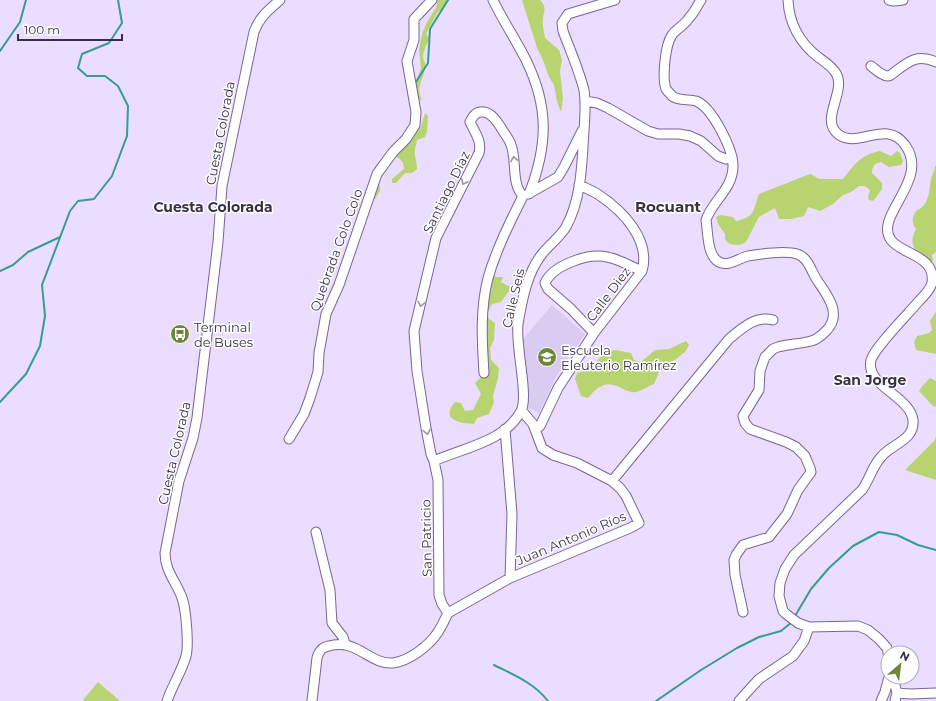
<svg xmlns="http://www.w3.org/2000/svg" width="936" height="701" font-family="Montserrat,sans-serif">
<style>
.built{fill:#daccf1}
.green{fill:#b7d470}
.lines{fill:none;stroke-linecap:round;stroke-linejoin:round}
.stream{stroke:#369d8f;stroke-width:2}
.minor-casing{stroke:#796596;stroke-width:11}
.minor{stroke:#fff;stroke-width:9}
.oneway{stroke:#9c98a2}
.labels{text-anchor:middle;dominant-baseline:central;stroke-width:3;stroke-linejoin:round;paint-order:stroke}
.street-label{font-size:13px;fill:#393046;stroke:#fff}
.poi-label{font-size:13px;fill:#393046;stroke:#fff;text-anchor:start}
.neighbourhood-label{font-size:14px;font-weight:bold;fill:#393046;stroke:#fff}
.quarter-label{font-size:15px;font-weight:bold;fill:#393046;stroke:#fff}
</style>
<rect width="100%" height="100%" fill="#eaddff"/>
<!-- built -->
<path class="built" d="M 552,305 L 585,334 L 557,375 L 539,413 L 527,407 L 523,339 Z"/>
<!-- green -->
<path class="green" d="M 437,0 L 449,0 L 443,8 L 437,13 L 426,34 L 430,39 C 427,43 423,51 423,57 C 423,60 426,63 425,66 C 424,82 415,83 422,101 L 417,97 L 415,85 L 421,68 L 419,50 L 422,34 L 427,22 L 437,6 Z
M 522,0 L 540,0 C 547,7 544,10 543,18 C 542,24 544,32 545,38 L 559,50 L 562,60 L 560,71 L 563,99 L 561,112 L 557,101 L 554,85 L 549,77 L 543,60 L 537,48 Z
M 425,113 L 428,116 L 427,132 L 425,137 L 417,140 C 416,145 414,151 415,156 C 416,161 417,164 417,169 L 412,173 L 405,173 L 396,183 L 392,183 L 392,179 L 404,169 C 404,162 401,159 394,156 L 379,178 L 380,191 L 375,199 L 368,201 L 375,166 L 413,132 L 421,127 Z
M 880,151 L 891,156 L 897,151 L 900,153 L 903,161 L 901,165 L 889,167 L 881,162 C 875,163 872,166 872,173 L 882,183 L 882,189 L 873,201 L 869,200 L 868,197 L 870,190 L 865,186 L 859,186 L 851,192 L 843,195 L 833,204 L 820,211 L 808,207 L 804,216 L 792,219 L 779,219 L 775,208 L 759,217 L 746,242 C 740,246 733,246 727,242 L 725,239 L 725,234 L 718,224 L 716,217 L 720,215 L 733,217 L 736,221 C 756,217 753,209 759,194 L 810,174 L 820,179 L 843,179 C 855,164 860,155 880,151 Z
M 935,166 L 936,166 L 936,252 L 932,255 L 933,260 L 932,264 C 919,255 906,247 916,229 C 911,223 912,216 917,210 C 930,205 929,190 931,179 C 932,174 935,171 935,166 Z
M 497,254 L 500,261 L 492,274 L 496,277 L 503,277 L 501,282 L 514,289 L 521,284 L 515,293 L 509,291 L 501,302 L 492,304 L 487,314 L 489,319 L 495,323 L 494,340 L 490,348 L 491,360 L 499,368 L 498,378 L 493,396 L 494,402 L 489,414 L 477,418 L 474,424 C 459,424 440,419 455,402 L 461,403 L 465,411 L 473,410 L 481,394 L 475,383 L 484,374 L 480,313 Z
M 936,312 L 936,354 L 916,350 L 914,342 L 917,336 L 929,333 L 932,330 L 930,321 Z
M 686,341 L 689,345 L 685,352 L 659,372 L 654,384 C 648,386 642,391 636,392 C 630,393 626,390 621,388 C 606,380 598,386 588,398 L 581,396 L 575,379 L 577,373 C 590,370 597,363 604,352 L 616,350 L 631,353 L 634,360 L 641,362 L 655,350 L 669,349 Z
M 930,378 L 936,381 L 936,406 L 934,407 L 919,391 C 922,385 926,383 930,378 Z
M 936,436 L 936,480 L 905,470 L 935,440 Z
M 98,682 L 120,701 L 84,701 L 83,700 Z"/>
<g class="lines">
<!-- stream -->
<path class="stream" d="M 0,51 L 20,22 L 26,0
M 414,85 L 428,63 L 430,29 L 448,0
M 0,271 L 13,265 L 28,252 L 60,237
M 0,402 L 26,374 L 40,346 L 45,316 L 42,285 L 70,211 L 78,201 L 94,199 L 112,176 L 127,136 L 128,106 L 118,86 L 105,76 L 87,76 L 78,68 L 82,54 L 109,43 L 122,23 L 118,0
M 795,616 L 811,589 L 829,568 L 853,546 L 879,532 L 897,535 L 918,545 L 936,550
M 494,665 C 514,675 534,683 548,701
M 656,701 L 701,670 L 737,648 L 759,637 L 781,631 L 792,622"/>
<defs>
<path id="minor" d="M 493,0 C 503,21 516,40 526,60 C 549,107 548,145 529,194
M 701,0 C 697,6 694,13 689,18 C 685,25 676,29 672,35 C 665,45 662,78 666,89 C 667,91 671,94 672,96 C 678,101 689,99 696,101 C 712,107 733,149 733,166 C 733,189 712,201 706,220 C 708,232 707,256 719,262 C 729,267 739,258 748,256 C 760,254 785,250 797,254 C 808,257 811,271 817,280 C 827,295 843,314 826,331 C 822,335 817,340 811,341 C 800,344 789,344 778,347 L 773,349 L 765,357 L 760,371 L 759,390 L 743,416 L 745,423 L 750,429 L 786,442 L 796,447 L 805,456 L 810,468 L 811,472 L 798,490 L 787,514 L 769,537 L 743,545 L 736,555 L 734,560 L 735,575 L 743,612
M 788,0 C 789,23 800,43 818,57 C 825,62 833,67 837,75 C 845,93 820,120 838,134 C 858,150 886,118 905,145 C 931,180 873,216 891,240 C 902,255 936,255 932,283 C 930,290 924,296 919,301 C 908,314 875,347 871,360 C 865,386 910,396 913,420 C 915,440 892,444 882,456 C 872,466 870,479 862,490 L 794,555 L 785,569 L 780,583 L 779,596 L 783,611 L 786,614 L 798,623 L 809,627 L 858,626 L 868,630 L 879,639 L 887,648 L 888,653
M 889,0 L 894,1 L 903,0
M 871,66 C 876,70 882,76 888,76 C 891,76 893,73 896,71 C 909,61 918,54 936,62
M 585,101 L 597,103 L 608,108 L 648,131 L 658,134 L 679,134 L 690,136 L 701,141 L 718,156 L 726,159 L 732,157
M 528,194 L 558,177 L 564,167 L 582,131
M 594,333 L 571,309 L 548,289 L 545,283 C 553,265 588,253 607,257 C 619,259 630,266 642,271
M 484,373 C 482,342 480,309 488,278 C 496,250 510,222 523,196
M 505,429 L 512,514 L 510,578
M 535,430 L 540,426 L 558,388 L 594,333 L 642,271 C 651,240 623,211 599,195 C 593,191 586,188 579,185
M 289,439 L 304,414 L 310,398 L 318,372 L 319,353 L 326,314 L 339,285 L 377,174 L 393,152 L 406,139 L 415,125 L 416,112 L 407,61 L 414,40 L 414,19 L 432,0
M 434,461 C 462,448 505,442 521,411 C 529,396 515,345 518,324 C 522,300 527,273 542,254 C 550,244 560,237 566,227 C 582,198 582,161 584,130 C 585,117 586,103 584,90 C 579,70 570,50 563,31 L 562,23 L 568,14 L 615,0
M 612,481 L 729,339 C 742,328 756,315 773,320
M 316,532 L 330,590 L 332,623 L 343,637 L 345,644
M 448,613 L 442,604 L 439,595 L 438,480 L 434,461 L 431,454 L 426,428 L 417,371 L 414,331 L 436,238 L 479,153 C 482,141 475,133 470,122 C 473,116 476,111 484,112 C 491,113 496,120 500,126 C 503,132 509,138 511,145 C 517,160 511,184 523,196
M 448,613 L 510,578 L 630,528 L 639,523 L 626,496 L 620,488 L 612,481 L 577,463 L 553,455 L 542,448 L 533,424 L 522,411
M 893,677 L 897,693 L 895,701
M 897,693 L 910,694 L 936,693
M 167,701 C 172,686 182,671 186,656 C 189,645 186,612 183,601 C 178,583 165,573 165,553 L 179,481 L 193,438 L 197,418 L 218,242 L 222,186 L 254,32 C 259,17 269,10 280,0
M 312,701 L 317,658 C 319,651 322,647 329,646 C 357,638 370,665 393,663 C 409,661 429,646 438,632 C 442,626 445,619 448,613
M 739,701 L 759,679 L 793,656 L 804,641 L 809,627
M 881,701 L 885,692 L 889,677"/>
</defs>
<!-- minor casing -->
<use href="#minor" class="minor-casing"/>
<!-- minor -->
<use href="#minor" class="minor"/>
</g>
<!-- one-way arrows -->
<defs><path id="oneway-chevron" d="M-2-3.5L2.5 0L-2 3.5" fill="none" stroke-width="1.6" stroke-linecap="round" stroke-linejoin="round"/></defs>
<g class="oneway">
<use href="#oneway-chevron" transform="translate(514 159) rotate(-100)"/>
<use href="#oneway-chevron" transform="translate(464 182) rotate(116)"/>
<use href="#oneway-chevron" transform="translate(421 304) rotate(104)"/>
<use href="#oneway-chevron" transform="translate(427 432) rotate(80)"/>
</g>
<!-- icons -->
<defs>
<symbol id="bus-disc" viewBox="-11 -11 22 22"><circle r="9.5" fill="#708537" stroke="#fff"/><path d="M-5-6H5V4H4V6H2V4H-2V6H-4V4H-5ZM-3.5-4V0h7V-4ZM-3.5 1.2v1.5H-2V1.2ZM2 1.2v1.5H3.5V1.2Z" fill="#fff"/></symbol>
<symbol id="school-disc" viewBox="-11 -11 22 22"><circle r="9.5" fill="#708537" stroke="#fff"/><path d="M0-5L7-2L0 1L-7-2ZM-4 1L0 2.5L4 1V4Q0 6-4 4Z" fill="#fff"/></symbol>
</defs>
<g fill-rule="evenodd">
<use href="#bus-disc" x="169" y="323" width="22" height="22"/>
<use href="#school-disc" x="536" y="346" width="22" height="22"/>
</g>
<g class="labels">
<!-- street labels -->
<g class="street-label">
<text transform="translate(220 133) rotate(-79)">Cuesta Colorada</text>
<text transform="translate(446 192) rotate(-64)">Santiago Díaz</text>
<text transform="translate(336 250) rotate(-70)">Quebrada Colo Colo</text>
<text transform="translate(608 294) rotate(-53)">Calle Diez</text>
<text transform="translate(513 298) rotate(-77)">Calle Seis</text>
<text transform="translate(174 453) rotate(-77)">Cuesta Colorada</text>
<text transform="translate(426 538) rotate(-91)">San Patricio</text>
<text transform="translate(571 538) rotate(-23)">Juan Antonio Ríos</text>
</g>
<!-- poi labels -->
<g class="poi-label">
<text x="194" y="327">Terminal<tspan x="194" dy="15">de Buses</tspan></text>
<text x="561" y="350">Escuela<tspan x="561" dy="15">Eleuterio Ramírez</tspan></text>
</g>
<!-- neighbourhood labels -->
<g class="neighbourhood-label">
<text x="213" y="207">Cuesta Colorada</text>
<text x="870" y="380">San Jorge</text>
</g>
<!-- quarter labels -->
<g class="quarter-label">
<text x="668" y="206">Rocuant</text>
</g>
</g>
<!-- north arrow -->
<g transform="translate(900 665) rotate(28)"><circle r="19" fill="#ffffff" stroke="#b0acb5"/>
<path d="M0-3L7 15L0 10L-7 15Z" fill="#708537"/>
<text y="-6" font-size="11" font-weight="bold" text-anchor="middle" fill="#393046">N</text>
</g>
<!-- scale -->
<path d="M18 34v6h104v-6" fill="none" stroke="#393046" stroke-width="2"/>
<text x="24" y="34" font-size="12" fill="#393046" stroke="#ffffff" stroke-width="3" paint-order="stroke">100 m</text>
</svg>
